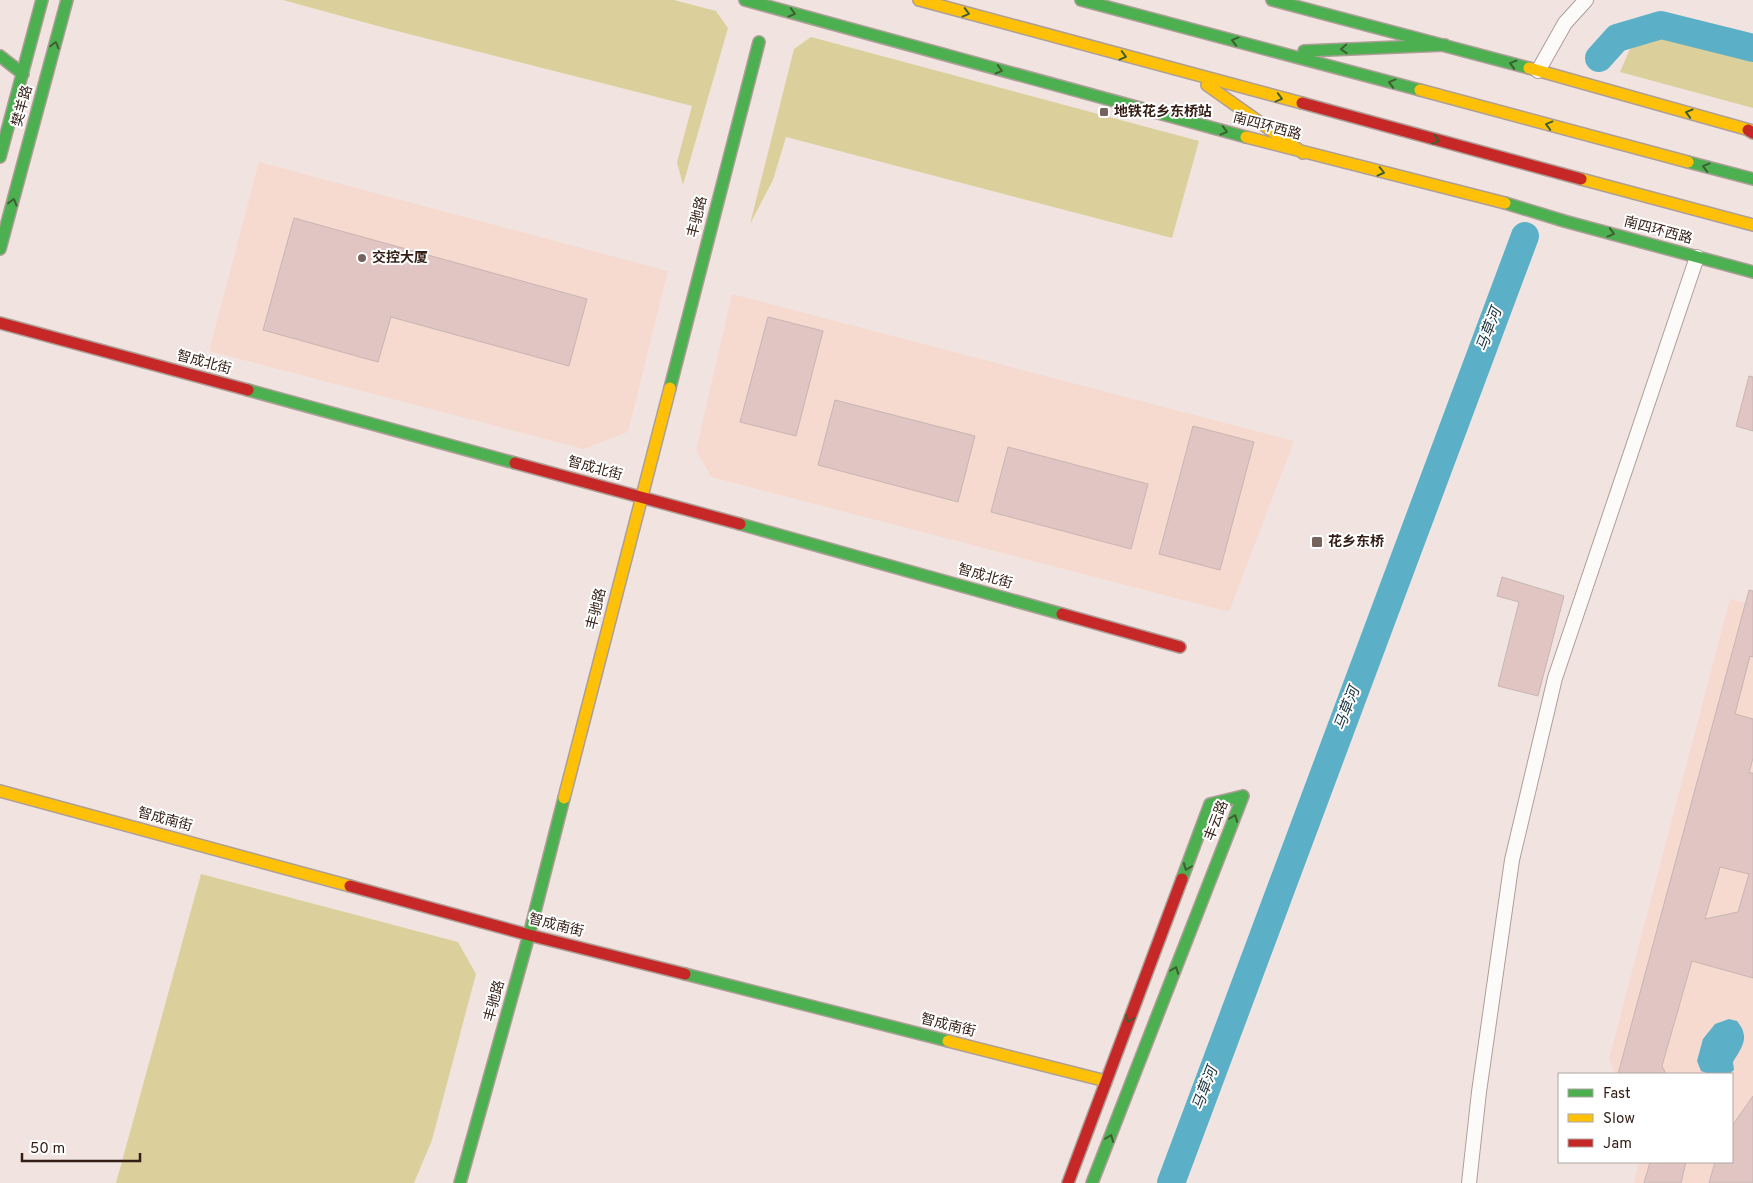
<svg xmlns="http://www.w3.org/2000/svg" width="1753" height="1183" font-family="Overpass,'Noto Sans SC',sans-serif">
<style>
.built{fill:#f6dad0}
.green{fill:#dbd09b}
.water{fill:#5bafc7}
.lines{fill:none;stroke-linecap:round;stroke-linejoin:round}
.river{stroke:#5bafc7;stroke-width:28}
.building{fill:#e1c5c2;stroke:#c6b5b2;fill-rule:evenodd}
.street-casing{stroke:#ad9e98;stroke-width:16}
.fast-casing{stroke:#ad9e98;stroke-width:14}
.slow-casing{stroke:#ad9e98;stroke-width:14}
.jam-casing{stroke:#ad9e98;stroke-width:14}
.street{stroke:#fdfbfa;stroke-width:14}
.fast{stroke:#4caf50;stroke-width:11}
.slow{stroke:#ffc107;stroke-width:11}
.jam{stroke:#c62828;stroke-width:11}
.oneway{stroke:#3e5f30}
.poi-dot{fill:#76635c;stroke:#fff;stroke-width:2}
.labels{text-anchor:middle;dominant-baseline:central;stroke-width:4;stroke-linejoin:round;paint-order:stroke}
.street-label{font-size:14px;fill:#331e15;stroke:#fff}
.poi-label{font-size:14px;font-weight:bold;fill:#331e15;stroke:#fff;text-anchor:start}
.water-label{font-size:15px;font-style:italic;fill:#203942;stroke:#fff}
</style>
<rect width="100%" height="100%" fill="#f1e4e0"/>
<!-- built -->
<path class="built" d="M 259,162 L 668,271 L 628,432 L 584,449 L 209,351 Z
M 732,294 L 1294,441 L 1229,612 L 711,477 L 696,450 Z
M 1730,599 L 1753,605 L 1753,1183 L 1634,1183 L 1639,1162 L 1732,1162 L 1732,1074 L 1615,1074 L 1609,1059 Z"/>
<!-- green -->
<path class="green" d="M 283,0 L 674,0 L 716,11 L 728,28 L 683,185 L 677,162 L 692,106 L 385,28 Z
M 1661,34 L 1753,57 L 1753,108 L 1620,72 L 1630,49 Z
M 811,37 L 1199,141 L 1172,238 L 786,137 L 773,180 L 750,224 L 794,49 Z
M 201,874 L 458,942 L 476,974 L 432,1140 L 414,1183 L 116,1183 Z"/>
<!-- water -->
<path class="water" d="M 1729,1019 L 1737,1021 C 1750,1037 1743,1046 1733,1062 L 1734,1070 L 1729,1074 L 1709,1074 L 1701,1071 L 1697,1061 L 1703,1039 L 1715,1024 Z"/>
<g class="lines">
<!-- river -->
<path class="river" d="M 1599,58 L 1617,38 L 1661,25 L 1753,48
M 1171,1183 L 1525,236"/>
</g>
<!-- building -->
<path class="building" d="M 294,218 L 587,299 L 569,366 L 391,317 L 378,362 L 263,330 Z
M 768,317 L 823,331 L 796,436 L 740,422 Z
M 1749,376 L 1753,377 L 1753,431 L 1736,426 Z
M 835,400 L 975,436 L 958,502 L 818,465 Z
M 1193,426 L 1254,442 L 1220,570 L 1159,554 Z
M 1008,447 L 1148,484 L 1131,549 L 991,512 Z
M 1502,577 L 1564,596 L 1538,696 L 1498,686 L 1519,602 L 1497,596 Z
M 1749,590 L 1753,591 L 1753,657 L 1750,656 L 1735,714 L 1753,719 L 1753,758 L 1749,773 L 1753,773 L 1753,978 L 1692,961 L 1662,1066 L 1666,1074 L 1618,1074 ZM 1720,867 L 1749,874 L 1738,912 L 1705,919 Z
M 1753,1096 L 1753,1183 L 1709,1183 L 1715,1162 L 1732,1162 L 1732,1126 Z
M 1650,1162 L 1686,1162 L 1681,1183 L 1644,1183 Z"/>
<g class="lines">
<defs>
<path id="street" d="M 1538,71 L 1565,23 L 1586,0
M 1469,1183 L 1479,1092 L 1512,860 L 1555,678 L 1697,257"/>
<path id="fast" d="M 745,0 L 1246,137
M 1081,0 L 1420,90
M 1272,0 L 1529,68
M 1304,51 L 1445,45
M 0,56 L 23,74
M 0,157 L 42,0
M 1688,162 L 1753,179
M 1505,203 L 1564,221 L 1753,272
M 0,249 L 67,0
M 670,388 L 759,42
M 248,390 L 515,463
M 740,524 L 1062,614
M 1182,879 L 1210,804 L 1243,796
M 685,974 L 948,1041
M 460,1183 L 529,935 L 564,798
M 1092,1183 L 1243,796"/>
<path id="slow" d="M 919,0 L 1302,103
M 1529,68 L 1753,131
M 1207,85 L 1303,153
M 1420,90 L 1688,162
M 1246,137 L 1505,203
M 1581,179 L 1753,225
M 0,791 L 350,886
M 564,798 L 670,388
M 948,1041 L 1106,1081"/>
<path id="jam" d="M 1302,103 L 1581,179
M 1748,130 L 1753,133
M 0,323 L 248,390
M 515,463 L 740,524
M 1062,614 L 1180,647
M 350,886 L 529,935 L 685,974
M 1068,1183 L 1182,879"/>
</defs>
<!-- street casing -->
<use href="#street" class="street-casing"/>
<!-- fast casing -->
<use href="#fast" class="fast-casing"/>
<!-- slow casing -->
<use href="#slow" class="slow-casing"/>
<!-- jam casing -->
<use href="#jam" class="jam-casing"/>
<!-- street -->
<use href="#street" class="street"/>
<!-- fast -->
<use href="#fast" class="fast"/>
<!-- slow -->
<use href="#slow" class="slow"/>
<!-- jam -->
<use href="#jam" class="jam"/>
</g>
<!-- one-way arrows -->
<defs><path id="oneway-chevron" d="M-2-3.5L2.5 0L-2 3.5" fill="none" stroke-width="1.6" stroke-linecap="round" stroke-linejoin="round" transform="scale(1.25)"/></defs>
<g class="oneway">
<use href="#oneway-chevron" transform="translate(792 13) rotate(15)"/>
<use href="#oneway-chevron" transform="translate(966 13) rotate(15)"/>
<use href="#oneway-chevron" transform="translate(1235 41) rotate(-165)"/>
<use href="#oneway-chevron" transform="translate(55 45) rotate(-75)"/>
<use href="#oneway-chevron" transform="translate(1344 49) rotate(177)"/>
<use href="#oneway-chevron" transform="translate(1123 56) rotate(15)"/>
<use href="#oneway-chevron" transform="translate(1513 64) rotate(-164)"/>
<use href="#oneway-chevron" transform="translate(999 70) rotate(15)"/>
<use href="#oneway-chevron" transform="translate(1392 83) rotate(-165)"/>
<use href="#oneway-chevron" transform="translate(1279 98) rotate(15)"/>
<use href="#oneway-chevron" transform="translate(1689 113) rotate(-164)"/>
<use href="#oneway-chevron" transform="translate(1549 125) rotate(-165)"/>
<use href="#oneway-chevron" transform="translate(1224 131) rotate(15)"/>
<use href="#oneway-chevron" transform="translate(1436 140) rotate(15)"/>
<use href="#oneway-chevron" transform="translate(1706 167) rotate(-165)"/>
<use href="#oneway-chevron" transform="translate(1381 172) rotate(14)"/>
<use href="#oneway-chevron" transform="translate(13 202) rotate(-75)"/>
<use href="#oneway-chevron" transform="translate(1611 233) rotate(15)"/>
<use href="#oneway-chevron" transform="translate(1234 818) rotate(-69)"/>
<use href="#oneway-chevron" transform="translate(1187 867) rotate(111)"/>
<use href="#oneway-chevron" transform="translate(1175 970) rotate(-69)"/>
<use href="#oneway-chevron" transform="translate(1129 1019) rotate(111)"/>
<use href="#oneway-chevron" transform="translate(1110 1138) rotate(-69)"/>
</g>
<!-- markers -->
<g class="poi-dot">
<rect x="1099" y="107" width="10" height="10" rx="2.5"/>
<circle cx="362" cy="258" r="5"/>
<rect x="1311" y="536" width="12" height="12" rx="2.5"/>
</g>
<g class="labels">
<!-- street labels -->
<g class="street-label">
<text transform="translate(23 106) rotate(-75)">樊羊路</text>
<text transform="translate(1267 127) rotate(15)">南四环西路</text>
<text transform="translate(698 217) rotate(-76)">丰驰路</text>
<text transform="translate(1658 231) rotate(15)">南四环西路</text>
<text transform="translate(204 363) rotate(15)">智成北街</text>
<text transform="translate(595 469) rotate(15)">智成北街</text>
<text transform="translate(985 577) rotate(16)">智成北街</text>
<text transform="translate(597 609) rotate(-76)">丰驰路</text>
<text transform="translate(165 820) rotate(15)">智成南街</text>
<text transform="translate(1217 821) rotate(-69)">丰云路</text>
<text transform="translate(556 926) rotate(14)">智成南街</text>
<text transform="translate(495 1001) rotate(-75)">丰驰路</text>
<text transform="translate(948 1026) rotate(14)">智成南街</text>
</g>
<!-- poi labels -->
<g class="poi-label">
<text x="1114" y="112">地铁花乡东桥站</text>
<text x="372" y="258">交控大厦</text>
<text x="1328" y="542">花乡东桥</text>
</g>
<!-- water labels -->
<g class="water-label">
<text transform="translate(1490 330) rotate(-69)">马草河</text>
<text transform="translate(1348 709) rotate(-69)">马草河</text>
<text transform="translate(1206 1089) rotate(-69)">马草河</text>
</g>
</g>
<!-- legend -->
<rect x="1558" y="1073" width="175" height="90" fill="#ffffff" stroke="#ada5a1"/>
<rect x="1568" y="1089" width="25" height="8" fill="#4caf50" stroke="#ada5a1"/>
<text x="1603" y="1098" font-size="15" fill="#331e15">Fast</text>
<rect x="1568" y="1114" width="25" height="8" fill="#ffc107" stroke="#ada5a1"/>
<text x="1603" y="1123" font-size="15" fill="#331e15">Slow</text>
<rect x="1568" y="1139" width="25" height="8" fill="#c62828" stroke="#ada5a1"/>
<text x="1603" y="1148" font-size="15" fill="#331e15">Jam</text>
<!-- scale -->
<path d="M22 1153v8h118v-8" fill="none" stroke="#331e15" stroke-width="2.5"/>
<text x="30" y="1153" font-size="15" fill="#331e15" stroke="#ffffff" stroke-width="4" paint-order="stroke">50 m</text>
</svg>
